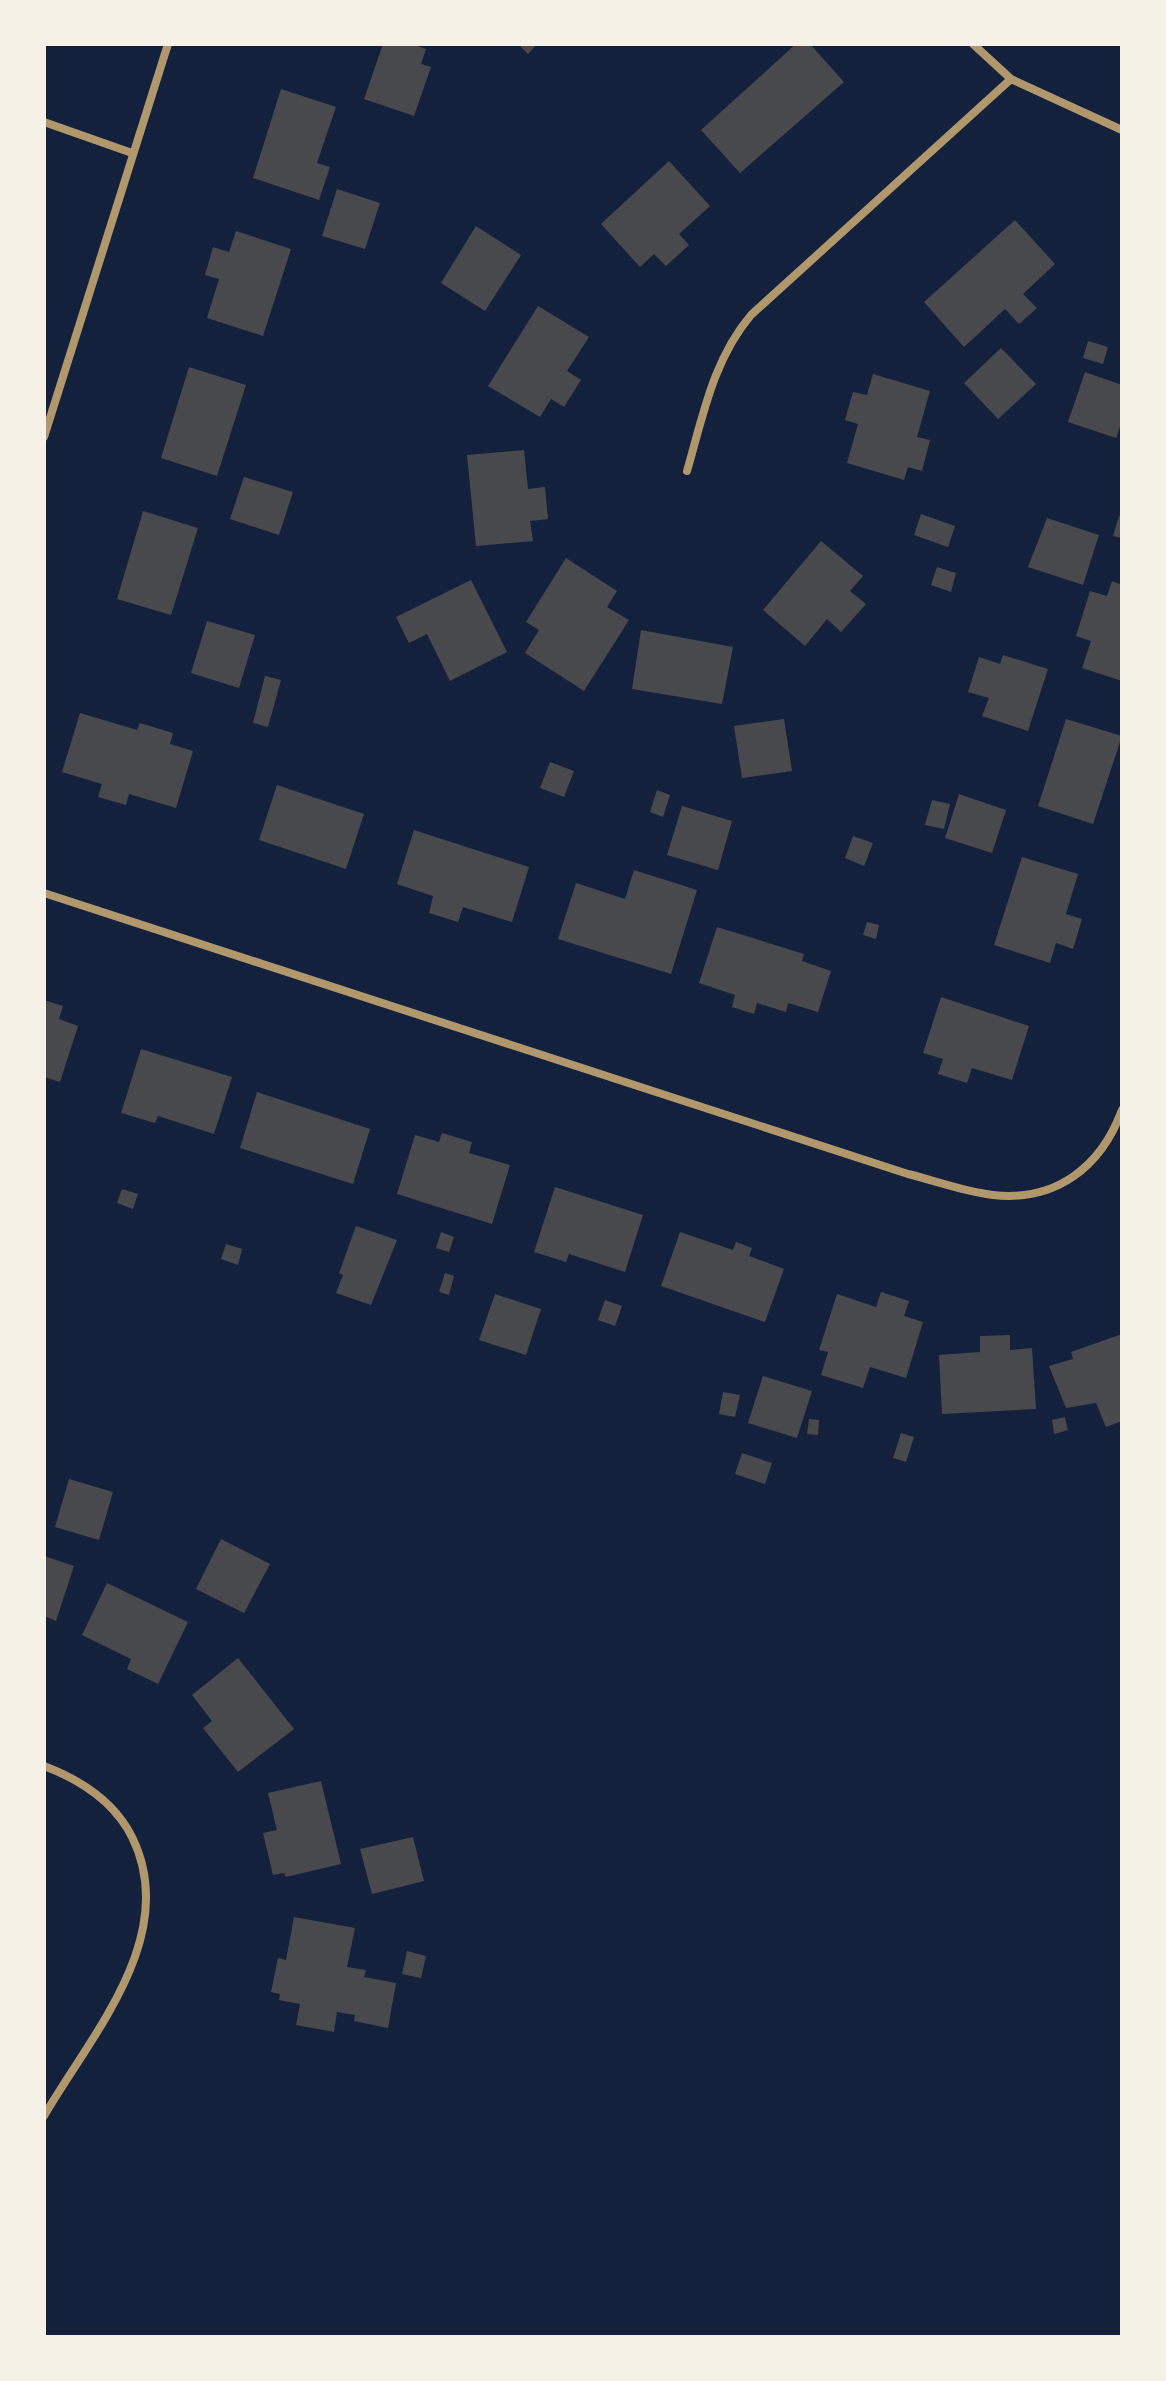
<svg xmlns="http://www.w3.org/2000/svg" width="1166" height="2381" font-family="Quicksand,sans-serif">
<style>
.building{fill:#48494c}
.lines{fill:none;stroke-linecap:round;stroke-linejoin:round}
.minor{stroke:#b1986c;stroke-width:8}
</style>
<rect width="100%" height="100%" fill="#14213d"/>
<!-- building -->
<path class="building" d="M 383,44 L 411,44 L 426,49 L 421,64 L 431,67 L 414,116 L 364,99 Z
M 518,44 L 537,44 L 528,54 Z
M 796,44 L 810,44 L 844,82 L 740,173 L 701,130 Z
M 281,89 L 336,107 L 317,163 L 330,167 L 319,200 L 253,178 Z
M 669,161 L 710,206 L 679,234 L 689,245 L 666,266 L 654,254 L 640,267 L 601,224 Z
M 337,189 L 380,203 L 365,249 L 322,236 Z
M 1015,220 L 1055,264 L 1023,294 L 1037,308 L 1019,324 L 1005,309 L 964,347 L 924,302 Z
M 476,226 L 521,255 L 485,311 L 441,283 Z
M 236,231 L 291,249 L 263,336 L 207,318 L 219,279 L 205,275 L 213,247 L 229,252 Z
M 538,306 L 589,337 L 567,371 L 581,380 L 564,407 L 551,399 L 540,417 L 488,386 Z
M 1088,341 L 1108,347 L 1103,364 L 1083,358 Z
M 1001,348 L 1036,384 L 998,419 L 964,383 Z
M 189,367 L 246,385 L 217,476 L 161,458 Z
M 1085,372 L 1122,385 L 1122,421 L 1116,438 L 1068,422 Z
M 873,374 L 930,391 L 917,437 L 930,440 L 922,471 L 908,467 L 904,480 L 847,463 L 858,424 L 845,420 L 853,392 L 867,395 Z
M 524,450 L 528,489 L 545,487 L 548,519 L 530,521 L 533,541 L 476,546 L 467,455 Z
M 244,477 L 293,492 L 279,535 L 230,519 Z
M 143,511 L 198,528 L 171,615 L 117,599 Z
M 921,514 L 955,526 L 948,547 L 914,535 Z
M 1119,516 L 1122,517 L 1122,538 L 1113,536 Z
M 1047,518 L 1099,535 L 1083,585 L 1028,567 Z
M 821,541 L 863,576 L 850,591 L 866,604 L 841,632 L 827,619 L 805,646 L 763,610 Z
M 566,558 L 617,591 L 607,607 L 629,620 L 584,691 L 525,653 L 539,630 L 526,622 Z
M 937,567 L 956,573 L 951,592 L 931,585 Z
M 471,580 L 507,652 L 450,681 L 427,634 L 409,643 L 396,617 Z
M 1112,581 L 1122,585 L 1122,681 L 1082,668 L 1091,641 L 1076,636 L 1090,591 L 1107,596 Z
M 207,621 L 255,635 L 239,688 L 191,673 Z
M 641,630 L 733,647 L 722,704 L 632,689 Z
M 1003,655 L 1048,669 L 1028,731 L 982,716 L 989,698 L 968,692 L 979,657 L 1000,664 Z
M 265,676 L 281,680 L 268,727 L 253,723 Z
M 80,713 L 137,730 L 140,723 L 173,733 L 170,744 L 193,751 L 176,808 L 129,794 L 126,805 L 98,797 L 102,784 L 62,772 Z
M 784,719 L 792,771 L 742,778 L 734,726 Z
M 1066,719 L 1122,736 L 1093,824 L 1038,806 Z
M 550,762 L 574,771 L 564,797 L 540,788 Z
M 277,785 L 364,814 L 346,869 L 259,840 Z
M 657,790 L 670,795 L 663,817 L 650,812 Z
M 959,794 L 1006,810 L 992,853 L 945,838 Z
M 932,800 L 950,804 L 944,829 L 925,825 Z
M 682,806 L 732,821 L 718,870 L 667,855 Z
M 414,830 L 529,867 L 512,922 L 463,907 L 458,922 L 429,913 L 433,896 L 397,884 Z
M 853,836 L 873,843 L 864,866 L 845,858 Z
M 1022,857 L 1078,874 L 1066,914 L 1082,919 L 1073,949 L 1056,943 L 1050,963 L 994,945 Z
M 634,870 L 697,890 L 671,974 L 558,939 L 576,883 L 625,899 Z
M 867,922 L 879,925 L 876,939 L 863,935 Z
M 717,927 L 804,954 L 802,961 L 831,971 L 818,1012 L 788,1003 L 786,1012 L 757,1003 L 754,1014 L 732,1007 L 735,995 L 699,983 Z
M 941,997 L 1029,1026 L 1012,1080 L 972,1068 L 967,1083 L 938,1074 L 943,1059 L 923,1053 Z
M 44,1000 L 63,1006 L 59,1019 L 78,1026 L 60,1082 L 44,1077 Z
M 141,1049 L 232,1077 L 214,1134 L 158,1116 L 155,1123 L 121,1113 Z
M 257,1092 L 370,1129 L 353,1184 L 240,1148 Z
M 442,1133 L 472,1142 L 469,1153 L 510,1165 L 492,1224 L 397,1194 L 415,1135 L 439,1142 Z
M 555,1187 L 643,1215 L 625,1272 L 569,1254 L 566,1262 L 534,1252 Z
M 122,1189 L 138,1194 L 133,1209 L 117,1203 Z
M 356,1226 L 397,1240 L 371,1305 L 336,1293 L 343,1275 L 339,1273 Z
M 441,1232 L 454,1237 L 449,1252 L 436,1248 Z
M 680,1232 L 733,1250 L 736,1242 L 752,1248 L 749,1256 L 784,1269 L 765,1322 L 661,1286 Z
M 226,1244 L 242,1249 L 238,1265 L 221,1259 Z
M 445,1273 L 454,1276 L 449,1295 L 439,1292 Z
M 881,1292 L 909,1301 L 904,1316 L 923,1322 L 906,1378 L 870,1367 L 863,1388 L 821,1375 L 828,1352 L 819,1350 L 837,1294 L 876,1307 Z
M 495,1294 L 541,1309 L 526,1355 L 479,1340 Z
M 605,1300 L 622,1306 L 615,1326 L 598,1320 Z
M 1122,1334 L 1122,1421 L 1106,1427 L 1096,1403 L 1066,1408 L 1049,1366 L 1073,1359 L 1071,1352 Z
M 1010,1335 L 1010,1350 L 1032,1348 L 1036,1409 L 942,1414 L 939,1355 L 980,1352 L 980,1336 Z
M 763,1376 L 812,1391 L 797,1438 L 748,1423 Z
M 723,1392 L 740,1395 L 735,1417 L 719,1414 Z
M 1065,1417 L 1068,1430 L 1054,1434 L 1052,1420 Z
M 809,1419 L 819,1420 L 818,1435 L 807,1434 Z
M 901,1433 L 914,1437 L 906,1462 L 893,1458 Z
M 742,1453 L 772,1463 L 765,1484 L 735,1474 Z
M 69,1479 L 113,1492 L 99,1540 L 55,1527 Z
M 221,1539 L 270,1564 L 244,1613 L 196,1589 Z
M 44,1556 L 74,1566 L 56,1621 L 44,1616 Z
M 107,1583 L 188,1622 L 158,1684 L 127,1669 L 131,1659 L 82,1635 Z
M 238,1658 L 294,1729 L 238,1772 L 203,1728 L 212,1721 L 192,1695 Z
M 321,1781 L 341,1864 L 286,1877 L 284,1873 L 273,1875 L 263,1833 L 277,1830 L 268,1793 Z
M 413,1837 L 424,1881 L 372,1894 L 360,1849 Z
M 294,1917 L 355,1928 L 347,1967 L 366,1970 L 364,1977 L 396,1983 L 388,2028 L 354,2021 L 355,2015 L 337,2012 L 334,2032 L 296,2025 L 300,2004 L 279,2000 L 280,1994 L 271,1992 L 278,1958 L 286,1960 Z
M 407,1951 L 426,1956 L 421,1978 L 402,1974 Z"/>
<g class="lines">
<!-- minor -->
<path class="minor" d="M 973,44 L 1011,79 L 1122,130
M 44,122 L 132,153
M 44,437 L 168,44
M 687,471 C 703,416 713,360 751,315 L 1011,79
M 44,893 L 908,1174 C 936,1181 965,1192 993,1195 C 1056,1202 1101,1167 1122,1110
M 44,1766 C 81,1780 114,1801 132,1837 C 181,1936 91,2035 44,2116"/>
</g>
<!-- border -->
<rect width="1166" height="2381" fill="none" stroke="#f6f1e7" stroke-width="92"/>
</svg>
